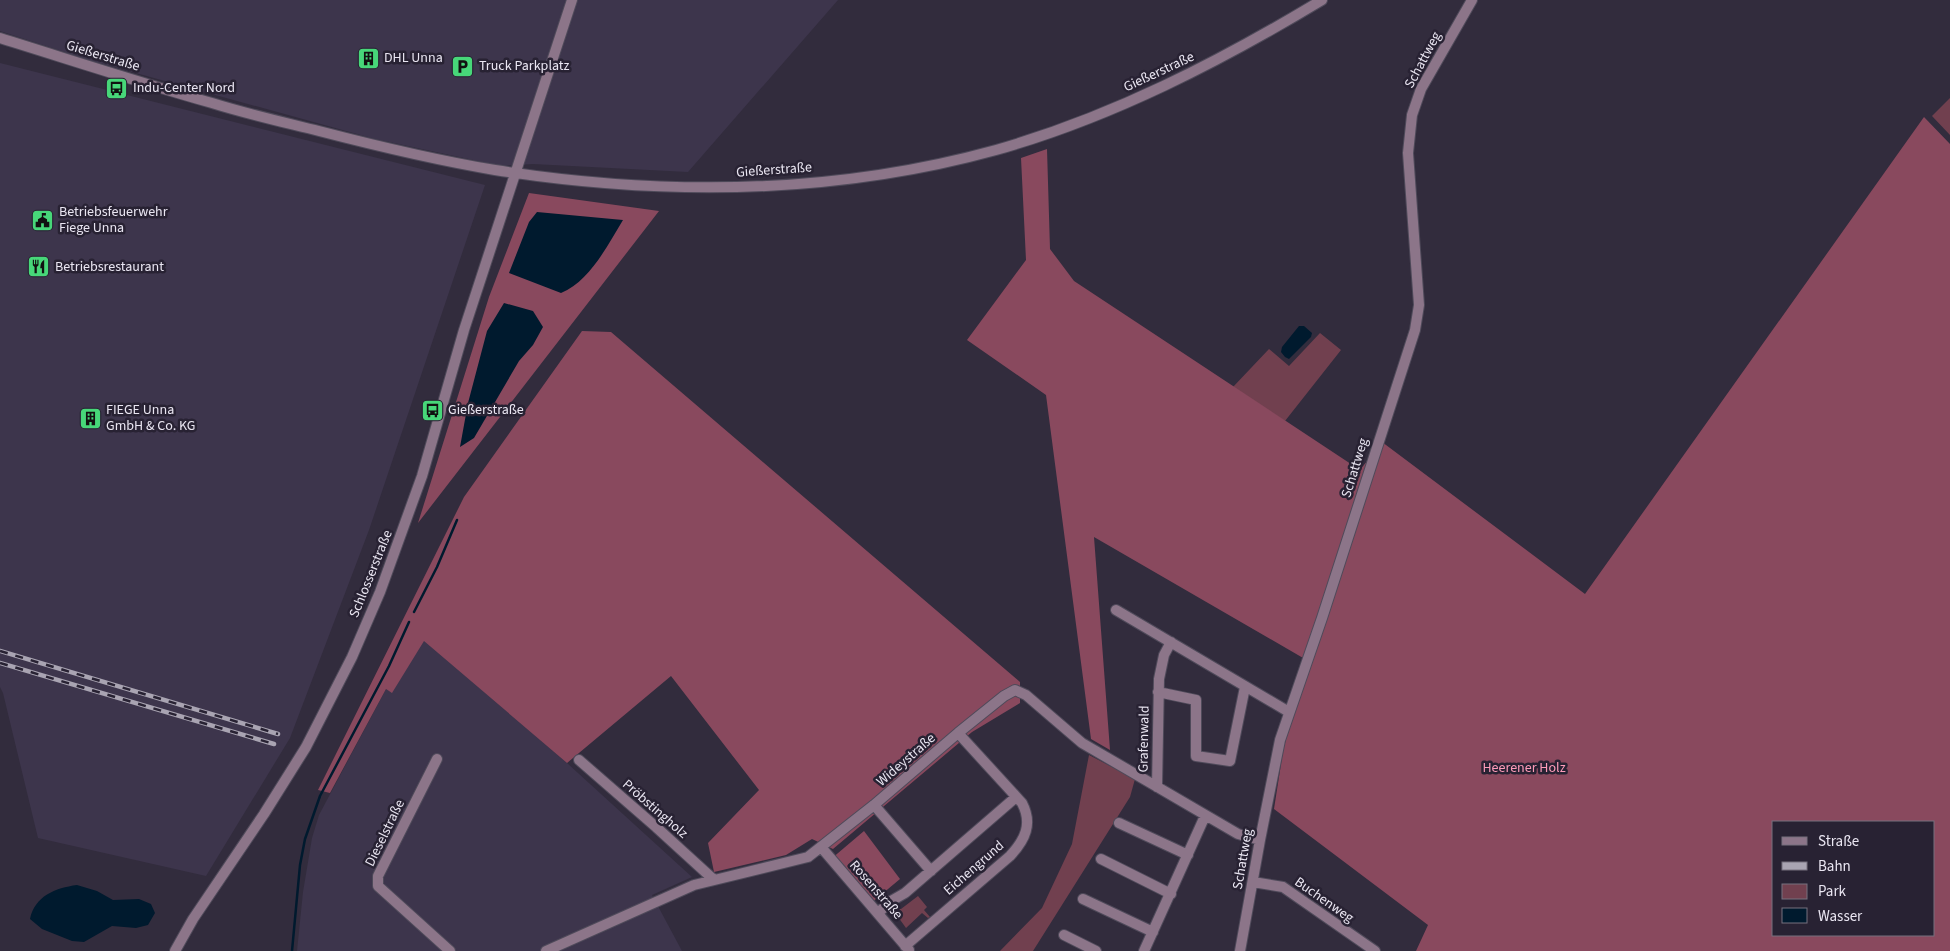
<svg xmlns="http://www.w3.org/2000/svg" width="1950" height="951" font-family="'Source Sans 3',sans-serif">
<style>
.built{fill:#3d354c}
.green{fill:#71404f}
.forest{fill:#89495e;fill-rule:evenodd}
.water{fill:#001a2e}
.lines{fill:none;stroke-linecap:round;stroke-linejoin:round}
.stream{stroke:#001a2e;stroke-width:2.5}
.minor-casing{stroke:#4f4a5a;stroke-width:12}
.minor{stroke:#8c7589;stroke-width:10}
.rail-casing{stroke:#a9a4b2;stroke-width:4.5}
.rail{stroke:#282233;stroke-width:2.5;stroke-dasharray:8;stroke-linecap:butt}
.labels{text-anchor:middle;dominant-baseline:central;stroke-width:5;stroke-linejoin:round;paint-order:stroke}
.street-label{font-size:14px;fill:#eae6f2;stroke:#282233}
.poi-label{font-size:14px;fill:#eae6f2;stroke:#282233;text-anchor:start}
.park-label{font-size:14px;fill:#fe9cba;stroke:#282233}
</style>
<rect width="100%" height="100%" fill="#322c3d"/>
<!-- built -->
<path class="built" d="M 0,0 L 838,0 L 688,172 L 533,164 L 501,166 L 375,139 L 89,60 L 0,31 Z
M 0,63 L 485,185 L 369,530 L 290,738 L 206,876 L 38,838 L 3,693 L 0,687 Z
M 424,640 L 567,763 L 692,877 L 652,895 L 682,951 L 297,951 L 303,892 L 312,838 L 319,815 L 386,689 L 392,692 Z"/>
<!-- green -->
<path class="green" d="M 1950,98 L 1950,135 L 1932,116 Z
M 1320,333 L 1341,350 L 1285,421 L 1233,387 L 1269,349 L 1289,366 Z
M 1089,755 L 1135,779 L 1130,797 L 1033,951 L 1000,951 L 1042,908 L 1072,844 Z
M 918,896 L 927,907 L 924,910 L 930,917 L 928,918 L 922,913 L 906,928 L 896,914 L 881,912 L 884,909 L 901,909 Z"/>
<!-- forest -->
<path class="forest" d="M 1924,117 L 1950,144 L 1950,951 L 1416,951 L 1428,925 L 1274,809 L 1283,751 L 1292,714 L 1310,662 L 1094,537 L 1110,750 L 1091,739 L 1046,395 L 967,340 L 1026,260 L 1021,158 L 1047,149 L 1050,249 L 1074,281 L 1360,470 L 1382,442 L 1585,594 ZM 1774,822 L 1934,822 L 1934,935 L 1774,935 Z
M 529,193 L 659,211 L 418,523 L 489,297 Z
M 582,331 L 611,332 L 1020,682 L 1020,703 L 972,732 L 833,849 L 812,839 L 786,855 L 714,872 L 708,843 L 759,790 L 671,676 L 567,763 L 424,641 L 392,693 L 386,689 L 330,793 L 318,790 L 464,497 Z
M 864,831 L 900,879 L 870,904 L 831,859 Z"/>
<!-- water -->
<path class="water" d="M 537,212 L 623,220 C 607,246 590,281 561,293 L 509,273 L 529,222 Z
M 504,303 L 533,311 L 543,327 L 533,345 L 519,361 L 474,438 L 460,447 L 468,403 L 487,331 Z
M 1299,326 L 1304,326 L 1312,333 L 1311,337 L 1289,359 L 1285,357 L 1281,352 L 1282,347 Z
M 77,885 L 97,891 L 113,900 L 139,899 L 151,904 L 155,913 L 148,925 L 136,928 L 112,926 L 84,942 L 72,941 L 42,929 L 30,919 C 35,896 55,888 77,885 Z"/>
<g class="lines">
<!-- stream -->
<path class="stream" d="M 414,612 L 437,567 L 457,520
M 292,951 L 300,865 L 305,839 L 320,796 L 389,666 L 409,622"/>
<defs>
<path id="minor" d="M 0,38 C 71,60 141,83 212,103 C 247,114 283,122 319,131 C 377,146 435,160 495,170 C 661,196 833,195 996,150 C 1112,117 1219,62 1322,0
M 1116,610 L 1289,712
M 1158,692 L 1196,700 L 1196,756 L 1230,761 L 1245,687
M 437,759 L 378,876 L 378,886 L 450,951
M 579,760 L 656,827 L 713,879
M 1157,787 L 1159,679 L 1164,655 L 1171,642
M 874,805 L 931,871
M 1119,823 L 1188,855
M 821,847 L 909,950
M 1101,859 L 1171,894
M 1253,882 L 1283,887 L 1375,951
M 1083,899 L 1153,932
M 878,913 L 891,901 L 905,893 L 1016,797
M 1064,935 L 1096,951
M 905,946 L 1010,856 C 1025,840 1033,824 1022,803 L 958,733
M 175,951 L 193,919 L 264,814 L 306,747 L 352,657 L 380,592 L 422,476 L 464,330 L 572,0
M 546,951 L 694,885 L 808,857 L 874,805 L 958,733 L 1004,696 L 1015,690 L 1026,695 L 1082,743 L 1238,834 L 1260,840
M 1144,951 L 1205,816
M 1240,951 L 1260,840 L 1280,740 L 1322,618 L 1415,330 L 1419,305 L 1408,153 L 1412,115 L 1421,89 L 1472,0"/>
</defs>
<!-- minor casing -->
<use href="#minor" class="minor-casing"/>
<!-- minor -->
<use href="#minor" class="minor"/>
<defs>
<path id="rail" d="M 0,651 L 278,734
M 0,663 L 274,744"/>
</defs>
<!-- rail casing -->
<use href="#rail" class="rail-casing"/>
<!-- rail -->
<use href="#rail" class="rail"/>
</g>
<!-- icons -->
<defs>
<symbol id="building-square" viewBox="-11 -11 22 22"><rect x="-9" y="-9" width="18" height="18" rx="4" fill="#47d779" stroke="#282233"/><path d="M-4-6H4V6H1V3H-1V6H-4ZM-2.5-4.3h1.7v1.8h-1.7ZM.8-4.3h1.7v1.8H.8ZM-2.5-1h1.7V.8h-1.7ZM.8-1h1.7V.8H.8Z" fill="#111"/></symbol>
<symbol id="parking-square" viewBox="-11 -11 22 22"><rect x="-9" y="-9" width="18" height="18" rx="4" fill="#47d779" stroke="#282233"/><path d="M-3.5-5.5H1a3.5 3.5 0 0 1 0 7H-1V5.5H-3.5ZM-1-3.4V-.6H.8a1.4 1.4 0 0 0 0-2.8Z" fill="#111"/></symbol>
<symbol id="bus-square" viewBox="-11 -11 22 22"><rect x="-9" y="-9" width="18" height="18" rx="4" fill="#47d779" stroke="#282233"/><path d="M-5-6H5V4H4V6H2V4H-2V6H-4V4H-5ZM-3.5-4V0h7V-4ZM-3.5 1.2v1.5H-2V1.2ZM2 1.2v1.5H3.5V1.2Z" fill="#111"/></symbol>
<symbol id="civic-square" viewBox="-11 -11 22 22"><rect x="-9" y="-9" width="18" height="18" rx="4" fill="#47d779" stroke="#282233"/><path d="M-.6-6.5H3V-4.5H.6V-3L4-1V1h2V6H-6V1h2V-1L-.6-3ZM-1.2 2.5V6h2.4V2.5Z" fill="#111"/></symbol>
<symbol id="restaurant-square" viewBox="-11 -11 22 22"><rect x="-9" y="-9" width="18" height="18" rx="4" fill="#47d779" stroke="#282233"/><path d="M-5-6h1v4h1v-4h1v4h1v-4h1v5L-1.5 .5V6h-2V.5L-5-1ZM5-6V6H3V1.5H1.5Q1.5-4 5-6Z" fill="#111"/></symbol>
</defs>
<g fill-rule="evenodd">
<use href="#building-square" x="356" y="46" width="25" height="25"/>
<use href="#parking-square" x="450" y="54" width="25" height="25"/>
<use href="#bus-square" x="104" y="76" width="25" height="25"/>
<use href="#civic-square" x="30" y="208" width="25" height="25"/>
<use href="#restaurant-square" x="26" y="254" width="25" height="25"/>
<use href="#bus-square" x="420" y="398" width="25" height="25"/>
<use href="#building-square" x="78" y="406" width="25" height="25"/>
</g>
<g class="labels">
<!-- street labels -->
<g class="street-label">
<text transform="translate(103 56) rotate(17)">Gießerstraße</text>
<text transform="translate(1423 60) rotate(-62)">Schattweg</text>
<text transform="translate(1159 72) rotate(-25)">Gießerstraße</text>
<text transform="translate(774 170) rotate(-4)">Gießerstraße</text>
<text transform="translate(1355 468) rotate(-73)">Schattweg</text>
<text transform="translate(371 574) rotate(-68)">Schlosserstraße</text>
<text transform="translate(1144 739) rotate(-89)">Grafenwald</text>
<text transform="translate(906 760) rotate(-41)">Wideystraße</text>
<text transform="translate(655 809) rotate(41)">Pröbstingholz</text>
<text transform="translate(385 833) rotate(-64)">Dieselstraße</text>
<text transform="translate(1243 859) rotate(-80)">Schattweg</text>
<text transform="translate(974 868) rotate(-41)">Eichengrund</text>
<text transform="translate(876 890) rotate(49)">Rosenstraße</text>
<text transform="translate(1324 900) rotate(35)">Buchenweg</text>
</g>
<!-- poi labels -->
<g class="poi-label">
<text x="384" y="58">DHL Unna</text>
<text x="479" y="66">Truck Parkplatz</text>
<text x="133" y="88">Indu-Center Nord</text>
<text x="59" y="212">Betriebsfeuerwehr<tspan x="59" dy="16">Fiege Unna</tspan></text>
<text x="55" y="267">Betriebsrestaurant</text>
<text x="106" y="410">FIEGE Unna<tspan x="106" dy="16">GmbH &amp; Co. KG</tspan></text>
<text x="448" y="410">Gießerstraße</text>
</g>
<!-- park labels -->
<g class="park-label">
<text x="1524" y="768">Heerener Holz</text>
</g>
</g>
<!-- legend -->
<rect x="1772" y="821" width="162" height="115" fill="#282233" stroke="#76707f"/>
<rect x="1782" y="837" width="25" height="8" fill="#8c7589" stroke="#76707f"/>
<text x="1818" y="846" font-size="15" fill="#eae6f2">Straße</text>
<rect x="1782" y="862" width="25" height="8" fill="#a9a4b2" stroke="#76707f"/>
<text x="1818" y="871" font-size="15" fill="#eae6f2">Bahn</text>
<rect x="1782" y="884" width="25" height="15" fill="#71404f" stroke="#76707f"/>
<text x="1818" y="896" font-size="15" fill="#eae6f2">Park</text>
<rect x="1782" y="908" width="25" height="15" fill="#001a2e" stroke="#76707f"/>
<text x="1818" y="921" font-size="15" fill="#eae6f2">Wasser</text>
</svg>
